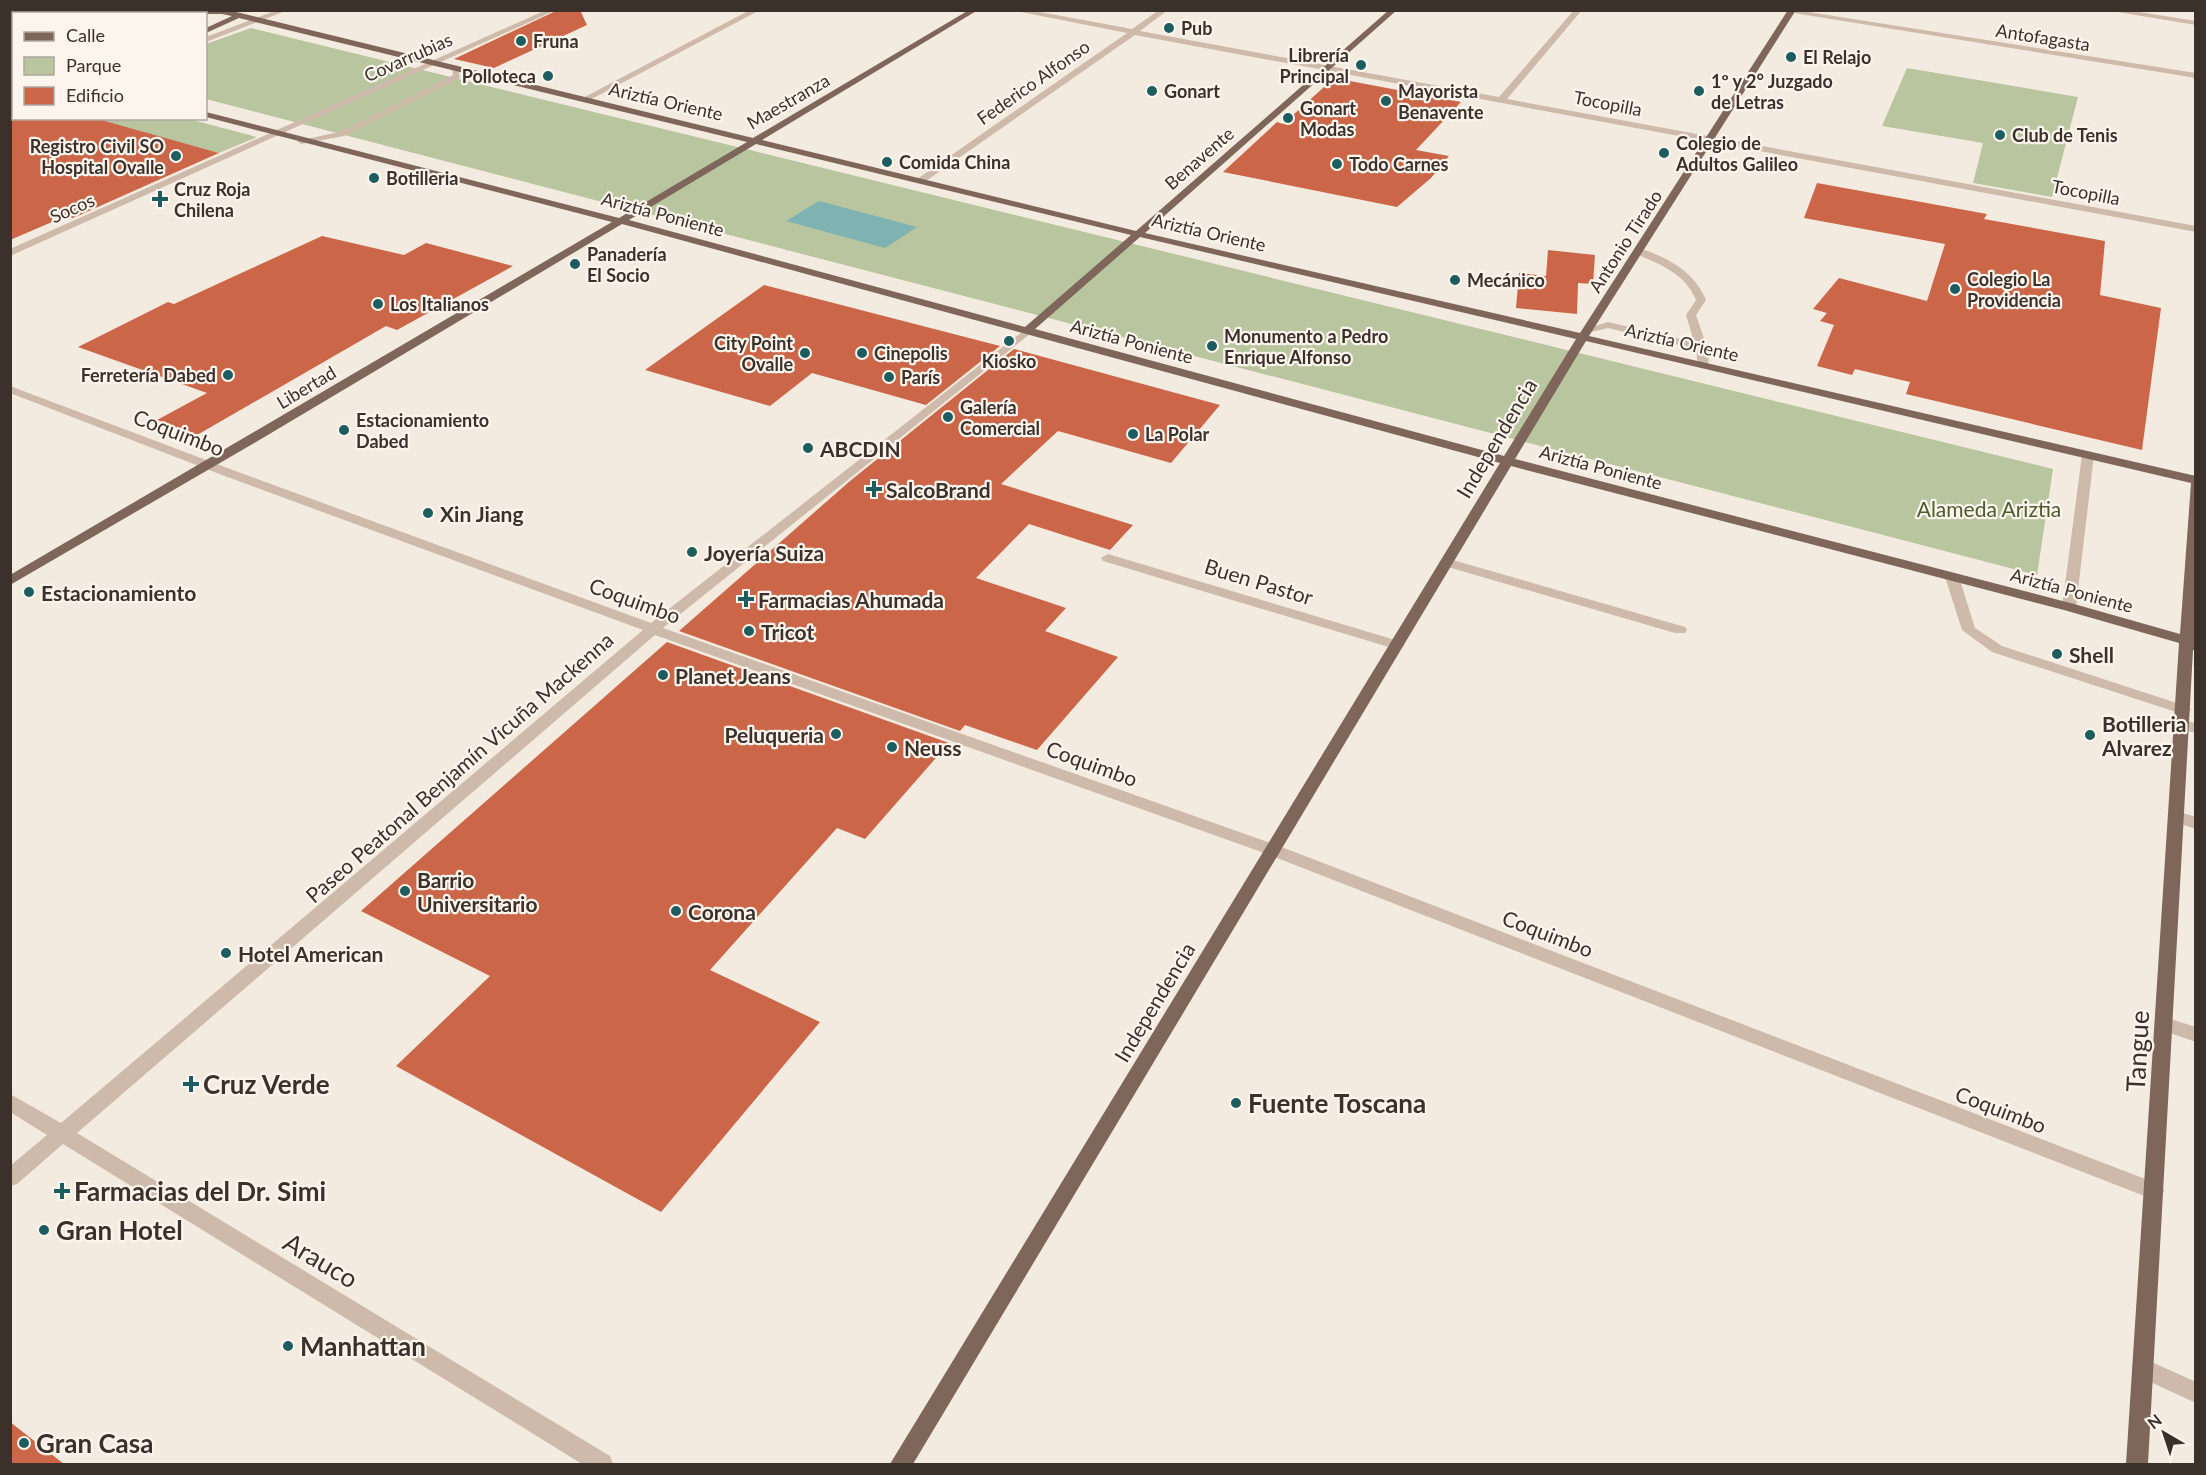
<svg xmlns="http://www.w3.org/2000/svg" width="2206" height="1475" font-family="Lato,sans-serif">
<style>
.green{fill:#b9c59f}
.water{fill:#7eb2b3}
.building{fill:#cb6648}
.lines{fill:none;stroke-linecap:round;stroke-linejoin:round}
.minor{fill:#cebaab;fill-rule:evenodd}
.major{fill:#7e665b;fill-rule:evenodd}
.poi-dot{fill:#1d5c5f;stroke:#fbf5ed;stroke-width:2}
.labels{text-anchor:middle;dominant-baseline:central;stroke-width:4.5;stroke-linejoin:round;paint-order:stroke}
.far-poi-label{font-size:18px;font-weight:bold;fill:#3b302a;stroke:#fbf5ed;text-anchor:start}
.far-street-label{font-size:18px;fill:#3b302a;stroke:#fbf5ed}
.street-label{font-size:21px;fill:#3b302a;stroke:#fbf5ed}
.poi-label{font-size:21px;font-weight:bold;fill:#3b302a;stroke:#fbf5ed;text-anchor:start}
.park-label{font-size:21px;fill:#4b5b2d;stroke:#fbf5ed}
.near-street-label{font-size:26px;fill:#3b302a;stroke:#fbf5ed}
.near-poi-label{font-size:26px;font-weight:bold;fill:#3b302a;stroke:#fbf5ed;text-anchor:start}
</style>
<rect width="100%" height="100%" fill="#f4ebe0"/>
<!-- green -->
<path class="green" d="M 251,28 L 2053,469 L 2037,575 L 206,99 L 206,44 Z
M 1907,68 L 2078,97 L 2052,197 L 1973,183 L 1983,143 L 1882,126 Z
M 94,119 L 189,119 L 257,137 L 219,153 Z"/>
<!-- water -->
<path class="water" d="M 819,201 L 917,227 L 885,248 L 786,221 Z"/>
<!-- building -->
<path class="building" d="M 558,10 L 580,10 L 587,25 L 494,68 L 454,59 Z
M 1334,78 L 1461,102 L 1416,150 L 1449,156 L 1431,178 L 1397,207 L 1223,172 L 1277,122 L 1283,124 Z
M 10,118 L 94,118 L 219,153 L 73,218 L 66,216 L 10,240 Z
M 1817,183 L 1987,214 L 1984,219 L 2105,241 L 2100,295 L 2161,308 L 2142,450 L 1906,394 L 1910,382 L 1855,369 L 1852,375 L 1817,366 L 1834,325 L 1820,321 L 1827,313 L 1813,309 L 1839,278 L 1927,301 L 1945,244 L 1804,218 Z
M 322,236 L 404,255 L 426,243 L 513,266 L 397,330 L 386,326 L 197,435 L 157,420 L 207,393 L 78,347 L 168,302 L 174,304 Z
M 1548,250 L 1595,255 L 1593,284 L 1578,283 L 1577,314 L 1516,308 L 1519,273 L 1546,276 Z
M 764,285 L 1000,346 L 926,405 L 812,373 L 770,406 L 645,370 Z
M 1014,349 L 1220,405 L 1171,463 L 1058,431 L 1001,484 L 1133,525 L 1110,550 L 1029,524 L 976,578 L 1066,608 L 1045,631 L 1118,657 L 1037,750 L 965,725 L 960,731 L 679,631 L 850,481 Z
M 667,642 L 949,743 L 865,839 L 837,828 L 710,970 L 820,1022 L 661,1212 L 396,1066 L 490,976 L 361,911 Z
M 10,1422 L 64,1464 L 10,1464 Z"/>
<g class="lines">
<!-- minor -->
<path class="minor" d="M 10,10 L 22,10 L 10,15 Z
M 277,10 L 288,10 L 206,42 L 206,37 Z
M 546,10 L 556,10 L 10,256 L 10,249 Z
M 750,10 L 760,10 L 586,102 L 579,100 Z
M 1011,10 L 1029,10 L 1132,29 L 1159,10 L 1168,10 L 1140,31 L 1499,97 L 1574,10 L 1582,10 L 1507,99 L 2196,226 L 2196,232 L 1135,35 L 923,183 L 917,183 L 917,179 L 1127,33 Z
M 1775,10 L 1796,10 L 2196,73 L 2196,78 Z
M 2105,10 L 2127,10 L 2196,21 L 2196,25 Z
M 452,67 L 458,67 L 460,78 L 344,136 L 301,144 L 297,141 L 339,132 L 453,75 Z
M 10,74 L 14,74 L 14,79 L 10,79 Z
M 10,110 L 14,110 L 14,115 L 10,115 Z
M 1638,248 C 1666,256 1695,272 1706,300 L 1696,315 L 1709,353 L 1708,368 L 1700,368 L 1698,366 L 1696,349 L 1608,328 L 1587,333 L 1582,330 L 1608,322 L 1694,342 L 1686,315 L 1696,300 C 1685,273 1659,264 1634,253 L 1634,249 Z
M 1027,328 L 1031,329 L 1031,333 L 663,628 L 1279,846 L 2161,1185 L 2164,1191 L 2161,1197 L 2154,1200 L 2147,1197 L 1267,854 L 655,635 L 77,1133 L 610,1456 L 613,1464 L 582,1464 L 63,1144 L 17,1184 L 10,1186 L 10,1166 L 47,1135 L 10,1112 L 10,1094 L 61,1123 L 643,630 L 222,475 L 10,393 L 10,386 L 230,469 L 651,623 Z
M 2088,451 L 2094,455 L 2076,607 L 2069,611 L 2062,607 L 2082,455 Z
M 1108,554 L 1402,642 L 1404,645 L 1402,648 L 1392,648 L 1103,561 L 1101,558 Z
M 1446,558 L 1685,627 L 1687,630 L 1685,633 L 1675,633 L 1441,565 L 1439,562 Z
M 1952,573 L 1959,577 L 1975,628 L 2002,646 L 2189,707 L 2191,710 L 2184,715 L 2179,713 L 1992,652 L 1962,630 L 1945,577 Z
M 2182,720 L 2196,723 L 2196,733 L 2177,729 L 2175,725 Z
M 2177,811 L 2196,817 L 2196,829 L 2171,821 L 2169,817 L 2171,813 Z
M 2164,1017 L 2196,1027 L 2196,1042 L 2158,1029 L 2155,1024 L 2158,1019 Z
M 2143,1358 L 2196,1382 L 2196,1403 L 2135,1375 L 2132,1368 L 2135,1361 Z"/>
<!-- major -->
<path class="major" d="M 131,10 L 139,10 L 139,14 L 131,14 Z
M 228,10 L 753,138 L 969,10 L 978,10 L 762,140 L 1136,231 L 1389,10 L 1397,10 L 1145,233 L 1580,333 L 1788,10 L 1796,10 L 1589,336 L 2196,476 L 2196,650 L 2193,650 L 2148,1464 L 2126,1464 L 2179,643 L 2064,610 L 1511,466 L 913,1464 L 890,1464 L 1500,463 L 622,224 L 256,442 L 10,585 L 10,575 L 612,222 L 206,117 L 206,112 L 619,218 L 747,142 L 239,18 L 206,33 L 206,28 L 232,16 L 222,14 L 190,14 ZM 756,144 L 1131,235 L 1025,327 L 629,220 ZM 1140,237 L 1576,339 L 1504,456 L 1035,329 ZM 1586,341 L 2191,483 L 2180,634 L 2074,604 L 1515,459 Z"/>
</g>
<!-- markers -->
<g class="poi-dot">
<circle cx="1169" cy="28" r="6"/>
<circle cx="521" cy="41" r="6"/>
<circle cx="1791" cy="57" r="6"/>
<circle cx="1361" cy="65" r="6"/>
<circle cx="548" cy="76" r="6"/>
<circle cx="1152" cy="91" r="6"/>
<circle cx="1699" cy="91" r="6"/>
<circle cx="1386" cy="101" r="6"/>
<circle cx="1288" cy="118" r="6"/>
<circle cx="2000" cy="135" r="6"/>
<circle cx="1664" cy="153" r="6"/>
<circle cx="176" cy="156" r="6"/>
<circle cx="887" cy="162" r="6"/>
<circle cx="1337" cy="164" r="6"/>
<circle cx="374" cy="178" r="6"/>
<path d="M157 190h6v6h6v6h-6v6h-6v-6h-6v-6h6z"/>
<circle cx="575" cy="264" r="6"/>
<circle cx="1455" cy="280" r="6"/>
<circle cx="1955" cy="289" r="6"/>
<circle cx="378" cy="304" r="6"/>
<circle cx="1009" cy="341" r="6"/>
<circle cx="1212" cy="346" r="6"/>
<circle cx="805" cy="353" r="6"/>
<circle cx="862" cy="353" r="6"/>
<circle cx="228" cy="375" r="6"/>
<circle cx="889" cy="377" r="6"/>
<circle cx="948" cy="417" r="6"/>
<circle cx="344" cy="430" r="6"/>
<circle cx="1133" cy="434" r="6"/>
<circle cx="808" cy="448" r="6"/>
<path d="M871 480h6v6h6v6h-6v6h-6v-6h-6v-6h6z"/>
<circle cx="428" cy="513" r="6"/>
<circle cx="692" cy="552" r="6"/>
<circle cx="29" cy="592" r="6"/>
<path d="M743 590h6v6h6v6h-6v6h-6v-6h-6v-6h6z"/>
<circle cx="749" cy="631" r="6"/>
<circle cx="2057" cy="654" r="6"/>
<circle cx="663" cy="675" r="6"/>
<circle cx="836" cy="734" r="6"/>
<circle cx="2090" cy="735" r="6"/>
<circle cx="892" cy="747" r="6"/>
<circle cx="405" cy="891" r="6"/>
<circle cx="676" cy="911" r="6"/>
<circle cx="226" cy="953" r="6"/>
<path d="M188 1075h6v6h6v6h-6v6h-6v-6h-6v-6h6z"/>
<circle cx="1236" cy="1103" r="6"/>
<path d="M59 1182h6v6h6v6h-6v6h-6v-6h-6v-6h6z"/>
<circle cx="44" cy="1230" r="6"/>
<circle cx="288" cy="1346" r="6"/>
<circle cx="24" cy="1443" r="6"/>
</g>
<g class="labels">
<!-- far-poi labels -->
<g class="far-poi-label">
<text x="1181" y="28">Pub</text>
<text x="533" y="41">Fruna</text>
<text x="1349" y="55" text-anchor="end">Librería<tspan x="1349" dy="21">Principal</tspan></text>
<text x="1803" y="57">El Relajo</text>
<text x="536" y="76" text-anchor="end">Polloteca</text>
<text x="1711" y="81">1º y 2° Juzgado<tspan x="1711" dy="21">de Letras</tspan></text>
<text x="1164" y="91">Gonart</text>
<text x="1398" y="91">Mayorista<tspan x="1398" dy="21">Benavente</tspan></text>
<text x="1300" y="108">Gonart<tspan x="1300" dy="21">Modas</tspan></text>
<text x="2012" y="135">Club de Tenis</text>
<text x="1676" y="143">Colegio de<tspan x="1676" dy="21">Adultos Galileo</tspan></text>
<text x="164" y="146" text-anchor="end">Registro Civil SO<tspan x="164" dy="21">Hospital Ovalle</tspan></text>
<text x="899" y="162">Comida China</text>
<text x="1349" y="164">Todo Carnes</text>
<text x="386" y="178">Botilleria</text>
<text x="174" y="189">Cruz Roja<tspan x="174" dy="21">Chilena</tspan></text>
<text x="587" y="254">Panadería<tspan x="587" dy="21">El Socio</tspan></text>
<text x="1967" y="279">Colegio La<tspan x="1967" dy="21">Providencia</tspan></text>
<text x="1467" y="280">Mecánico</text>
<text x="390" y="304">Los Italianos</text>
<text x="1224" y="336">Monumento a Pedro<tspan x="1224" dy="21">Enrique Alfonso</tspan></text>
<text x="793" y="343" text-anchor="end">City Point<tspan x="793" dy="21">Ovalle</tspan></text>
<text x="874" y="353">Cinepolis</text>
<text x="1009" y="361" text-anchor="middle">Kiosko</text>
<text x="216" y="375" text-anchor="end">Ferretería Dabed</text>
<text x="901" y="377">París</text>
<text x="960" y="407">Galería<tspan x="960" dy="21">Comercial</tspan></text>
<text x="356" y="420">Estacionamiento<tspan x="356" dy="21">Dabed</tspan></text>
<text x="1145" y="434">La Polar</text>
</g>
<!-- far-street labels -->
<g class="far-street-label">
<text transform="translate(2043 37) rotate(9)">Antofagasta</text>
<text transform="translate(408 57) rotate(-24)">Covarrubias</text>
<text transform="translate(1033 82) rotate(-35)">Federico Alfonso</text>
<text transform="translate(666 101) rotate(13)">Ariztía Oriente</text>
<text transform="translate(788 101) rotate(-30)">Maestranza</text>
<text transform="translate(1608 103) rotate(11)">Tocopilla</text>
<text transform="translate(1199 158) rotate(-41)">Benavente</text>
<text transform="translate(2086 192) rotate(11)">Tocopilla</text>
<text transform="translate(72 208) rotate(-24)">Socos</text>
<text transform="translate(663 214) rotate(15)">Ariztía Poniente</text>
<text transform="translate(1209 232) rotate(13)">Ariztía Oriente</text>
<text transform="translate(1625 241) rotate(-57)">Antonio Tirado</text>
<text transform="translate(1132 341) rotate(15)">Ariztía Poniente</text>
<text transform="translate(1682 342) rotate(13)">Ariztía Oriente</text>
<text transform="translate(306 387) rotate(-31)">Libertad</text>
<text transform="translate(1601 467) rotate(15)">Ariztía Poniente</text>
<text transform="translate(2072 590) rotate(15)">Ariztía Poniente</text>
</g>
<!-- street labels -->
<g class="street-label">
<text transform="translate(179 432) rotate(21)">Coquimbo</text>
<text transform="translate(1496 438) rotate(-59)">Independencia</text>
<text transform="translate(1259 581) rotate(17)">Buen Pastor</text>
<text transform="translate(635 600) rotate(20)">Coquimbo</text>
<text transform="translate(1092 763) rotate(20)">Coquimbo</text>
<text transform="translate(459 767) rotate(-41)">Paseo Peatonal Benjamín Vicuña Mackenna</text>
<text transform="translate(1548 933) rotate(21)">Coquimbo</text>
<text transform="translate(1154 1002) rotate(-59)">Independencia</text>
<text transform="translate(2001 1109) rotate(21)">Coquimbo</text>
</g>
<!-- poi labels -->
<g class="poi-label">
<text x="820" y="448">ABCDIN</text>
<text x="886" y="489">SalcoBrand</text>
<text x="440" y="513">Xin Jiang</text>
<text x="704" y="552">Joyería Suiza</text>
<text x="41" y="592">Estacionamiento</text>
<text x="758" y="599">Farmacias Ahumada</text>
<text x="761" y="631">Tricot</text>
<text x="2069" y="654">Shell</text>
<text x="675" y="675">Planet Jeans</text>
<text x="2102" y="723">Botilleria<tspan x="2102" dy="24">Alvarez</tspan></text>
<text x="824" y="734" text-anchor="end">Peluqueria</text>
<text x="904" y="747">Neuss</text>
<text x="417" y="879">Barrio<tspan x="417" dy="24">Universitario</tspan></text>
<text x="688" y="911">Corona</text>
<text x="238" y="953">Hotel American</text>
</g>
<!-- park labels -->
<g class="park-label">
<text x="1989" y="508">Alameda Ariztia</text>
</g>
<!-- near-street labels -->
<g class="near-street-label">
<text transform="translate(2137 1051) rotate(-87)">Tangue</text>
<text transform="translate(321 1260) rotate(31)">Arauco</text>
</g>
<!-- near-poi labels -->
<g class="near-poi-label">
<text x="203" y="1084">Cruz Verde</text>
<text x="1248" y="1103">Fuente Toscana</text>
<text x="74" y="1191">Farmacias del Dr. Simi</text>
<text x="56" y="1230">Gran Hotel</text>
<text x="300" y="1346">Manhattan</text>
<text x="36" y="1443">Gran Casa</text>
</g>
</g>
<!-- border -->
<rect width="2206" height="1475" fill="none" stroke="#3b302a" stroke-width="24"/>
<!-- legend -->
<rect x="12" y="12" width="195" height="108" fill="#fbf5ed" stroke="#aea69f" stroke-width="1.5"/>
<rect x="24" y="32" width="30" height="9" fill="#7e665b" stroke="#aea69f" stroke-width="1.5"/>
<text x="66" y="42" font-size="18" fill="#3b302a">Calle</text>
<rect x="24" y="57" width="30" height="18" fill="#b9c59f" stroke="#aea69f" stroke-width="1.5"/>
<text x="66" y="72" font-size="18" fill="#3b302a">Parque</text>
<rect x="24" y="87" width="30" height="18" fill="#cb6648" stroke="#aea69f" stroke-width="1.5"/>
<text x="66" y="102" font-size="18" fill="#3b302a">Edificio</text>
<!-- north arrow -->
<g transform="translate(2164 1433) rotate(321)" stroke="#fbf5ed" stroke-width="4.5" paint-order="stroke">
<path d="M0-4.5L10 22L0 15L-10 22Z" fill="#3b302a"/>
<text y="-9" font-size="16" font-weight="bold" text-anchor="middle" fill="#3b302a">N</text>
</g>
</svg>
